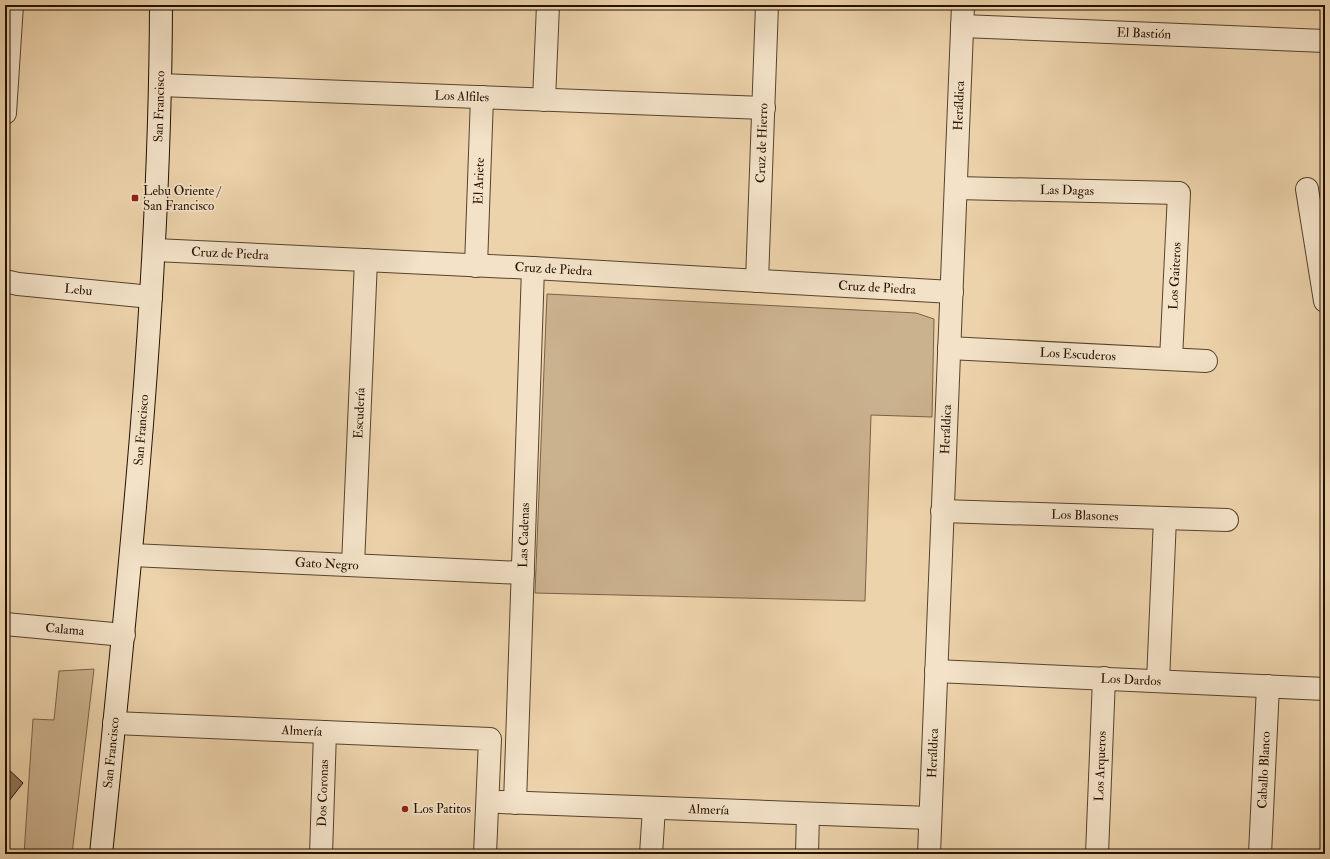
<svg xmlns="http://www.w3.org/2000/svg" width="1330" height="859" font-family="'IM FELL Double Pica',serif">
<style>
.green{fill:#cbb28e;stroke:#786248}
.building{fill:#8d7659;stroke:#241101}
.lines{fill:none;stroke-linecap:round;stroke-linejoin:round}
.minor-casing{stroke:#56422c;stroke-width:24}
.secondary-casing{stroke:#241101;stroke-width:24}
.minor{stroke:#f3e2c8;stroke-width:22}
.secondary{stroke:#f3e2c8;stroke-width:22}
.poi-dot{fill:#8f2418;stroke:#f3e2c8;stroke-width:1.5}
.labels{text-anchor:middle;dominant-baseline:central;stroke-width:3.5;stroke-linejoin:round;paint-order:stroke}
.street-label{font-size:13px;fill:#241101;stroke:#f3e2c8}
.poi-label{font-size:13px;fill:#241101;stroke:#f3e2c8;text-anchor:start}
</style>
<rect width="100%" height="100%" fill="#edd3ab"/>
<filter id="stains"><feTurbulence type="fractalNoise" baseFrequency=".005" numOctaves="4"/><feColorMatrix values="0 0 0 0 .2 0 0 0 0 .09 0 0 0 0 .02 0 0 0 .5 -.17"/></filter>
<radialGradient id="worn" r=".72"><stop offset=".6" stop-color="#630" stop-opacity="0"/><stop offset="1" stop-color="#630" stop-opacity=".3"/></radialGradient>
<!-- green -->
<path class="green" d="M 547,294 L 916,313 L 934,319 L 932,417 L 871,415 L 865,601 L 535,593 Z
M 94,669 L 72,854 L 24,854 L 33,719 L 54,720 L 59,671 Z"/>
<!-- building -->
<path class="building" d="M 5,766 L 23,783 L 5,806 Z"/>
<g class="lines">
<defs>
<g id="minor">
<path id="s1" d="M 962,26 L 1325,41"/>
<path id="s2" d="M 160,85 L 764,108"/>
<path d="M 544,100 L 548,5"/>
<path d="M 5,113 L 12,5"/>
<path id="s3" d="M 956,188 L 1179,193 L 1171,359"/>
<path d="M 1307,189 L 1325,301"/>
<path id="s4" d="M 155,250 L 533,268 L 952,292"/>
<path id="s5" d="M 476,266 L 482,97"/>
<path id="s6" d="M 5,281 L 18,284 L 151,297"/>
<path id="s7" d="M 757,281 L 767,5"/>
<path id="s8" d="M 949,348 L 1206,361"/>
<path id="s9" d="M 942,511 L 1227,520"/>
<path id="s10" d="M 132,555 L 523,573"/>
<path id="s11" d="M 353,565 L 366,260"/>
<path id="s12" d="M 5,624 L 124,635"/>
<path id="s13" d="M 936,671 L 1325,689"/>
<path d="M 1158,681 L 1165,518"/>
<path id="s14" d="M 114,723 L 490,739 L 485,854"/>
<path id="s15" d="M 500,802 L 930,818"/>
<path id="s16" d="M 515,803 L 533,268"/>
<path id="s17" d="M 321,854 L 325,732"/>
<path d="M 651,854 L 654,808"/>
<path d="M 807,854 L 808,814"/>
<path id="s18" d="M 929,854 L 963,5"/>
<path id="s19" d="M 1097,854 L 1104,678"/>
<path id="s20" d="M 1260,854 L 1268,686"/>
</g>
<g id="secondary">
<path id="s21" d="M 101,854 C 130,572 160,289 161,5"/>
</g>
</defs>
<!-- minor casing -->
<use href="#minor" class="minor-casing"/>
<!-- secondary casing -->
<use href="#secondary" class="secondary-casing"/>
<!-- minor -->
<use href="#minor" class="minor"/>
<!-- secondary -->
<use href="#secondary" class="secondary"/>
</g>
<!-- markers -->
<g class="poi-dot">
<rect x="131" y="194" width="8" height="8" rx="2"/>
<circle cx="405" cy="809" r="4"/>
</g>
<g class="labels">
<!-- street labels -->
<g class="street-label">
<text stroke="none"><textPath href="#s1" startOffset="182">El Bastión</textPath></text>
<text stroke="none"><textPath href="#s2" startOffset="302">Los Alfiles</textPath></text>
<text stroke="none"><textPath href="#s18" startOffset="749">Heráldica</textPath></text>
<text stroke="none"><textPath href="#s21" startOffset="750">San Francisco</textPath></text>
<text stroke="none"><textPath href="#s7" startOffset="138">Cruz de Hierro</textPath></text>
<text stroke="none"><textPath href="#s5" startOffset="85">El Ariete</textPath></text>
<text stroke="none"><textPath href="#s3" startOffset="111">Las Dagas</textPath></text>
<text stroke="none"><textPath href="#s4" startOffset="75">Cruz de Piedra</textPath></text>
<text stroke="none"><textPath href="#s4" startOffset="399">Cruz de Piedra</textPath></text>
<text transform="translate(1175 276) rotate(-87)">Los Gaiteros</text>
<text stroke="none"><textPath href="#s4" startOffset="723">Cruz de Piedra</textPath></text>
<text stroke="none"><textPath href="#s6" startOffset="74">Lebu</textPath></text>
<text stroke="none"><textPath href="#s8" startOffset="129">Los Escuderos</textPath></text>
<text stroke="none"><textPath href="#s11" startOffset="152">Escudería</textPath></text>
<text stroke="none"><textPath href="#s21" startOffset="426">San Francisco</textPath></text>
<text stroke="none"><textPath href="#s18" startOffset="425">Heráldica</textPath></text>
<text stroke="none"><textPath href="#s9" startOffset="143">Los Blasones</textPath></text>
<text stroke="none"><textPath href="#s16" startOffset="268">Las Cadenas</textPath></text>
<text stroke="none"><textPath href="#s10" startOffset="195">Gato Negro</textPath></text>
<text stroke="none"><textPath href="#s12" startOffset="60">Calama</textPath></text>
<text stroke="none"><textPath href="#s13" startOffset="195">Los Dardos</textPath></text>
<text stroke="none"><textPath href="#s14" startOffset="188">Almería</textPath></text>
<text stroke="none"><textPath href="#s21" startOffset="102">San Francisco</textPath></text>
<text stroke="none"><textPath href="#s18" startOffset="101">Heráldica</textPath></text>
<text stroke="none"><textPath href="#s19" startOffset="88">Los Arqueros</textPath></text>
<text stroke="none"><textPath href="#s20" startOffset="84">Caballo Blanco</textPath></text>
<text stroke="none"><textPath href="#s17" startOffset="61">Dos Coronas</textPath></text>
<text stroke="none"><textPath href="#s15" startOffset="209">Almería</textPath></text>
</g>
<!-- poi labels -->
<g class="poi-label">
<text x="143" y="191">Lebu Oriente /<tspan x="143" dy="15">San Francisco</tspan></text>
<text x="413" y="809">Los Patitos</text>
</g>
</g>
<!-- margin -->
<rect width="1330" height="859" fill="none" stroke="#edd3ab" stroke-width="20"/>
<rect x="6" y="6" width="1318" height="847" fill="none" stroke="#241101" stroke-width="2"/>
<rect x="10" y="10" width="1310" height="839" fill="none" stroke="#241101"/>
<rect width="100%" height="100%" filter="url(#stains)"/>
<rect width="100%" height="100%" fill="url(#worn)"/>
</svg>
